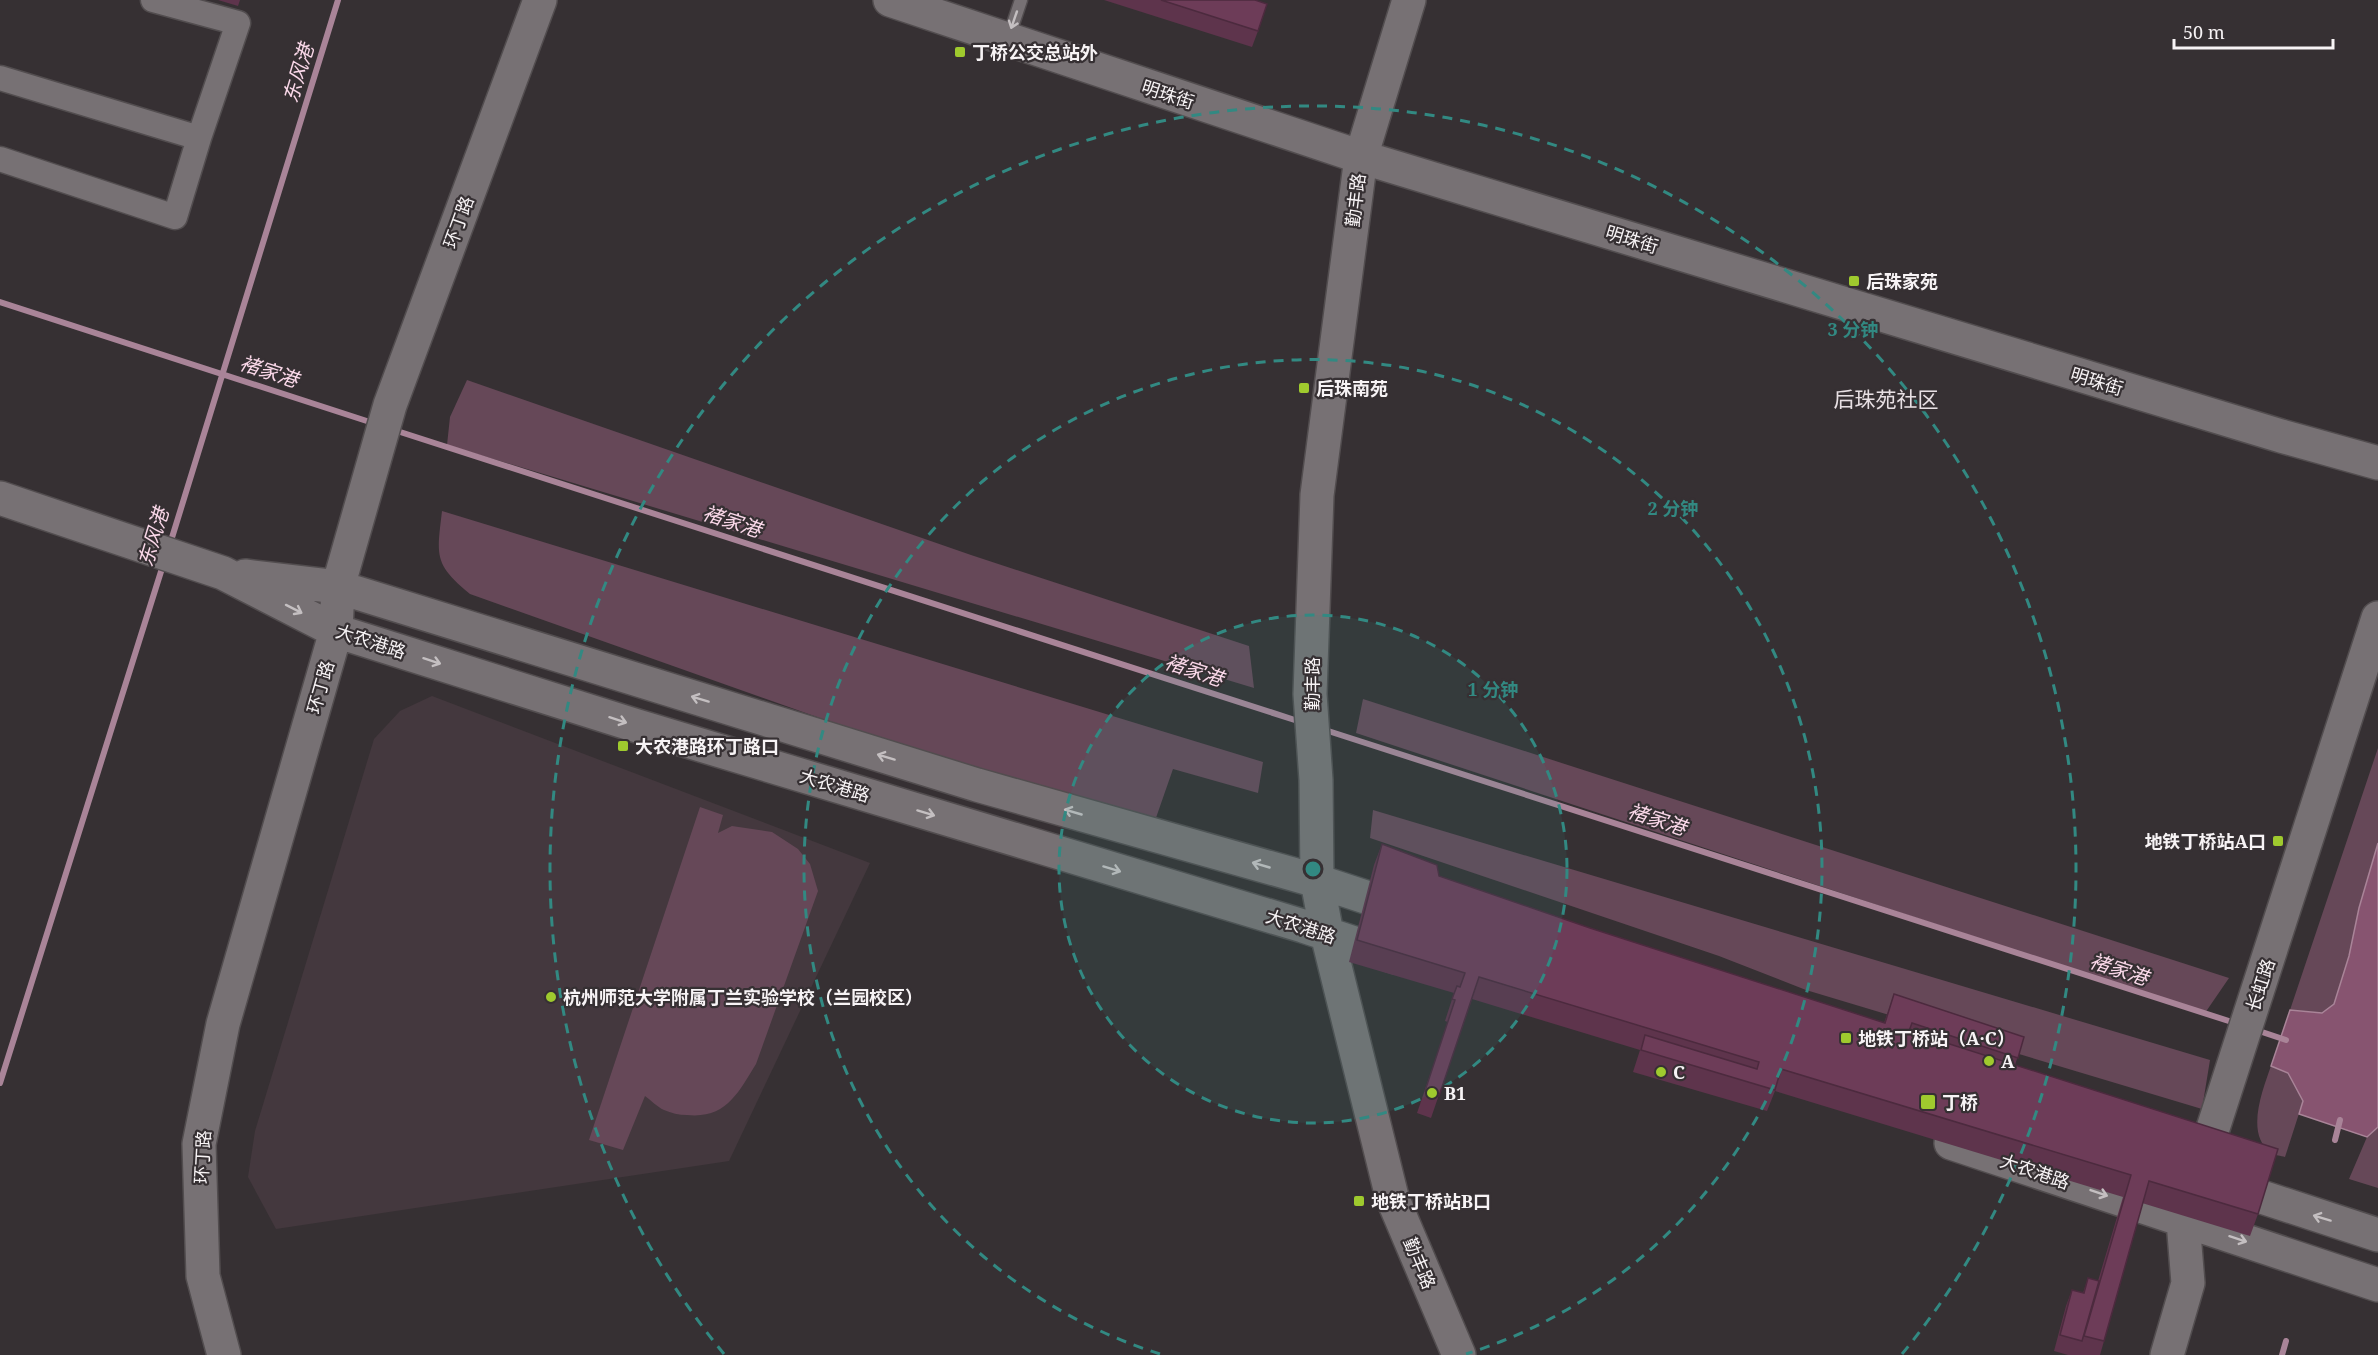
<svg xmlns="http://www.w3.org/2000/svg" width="2378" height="1355" font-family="'Noto Serif','Noto Sans SC',serif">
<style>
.built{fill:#44383e}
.green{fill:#664858}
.water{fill:#875470;stroke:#a98498;stroke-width:1.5}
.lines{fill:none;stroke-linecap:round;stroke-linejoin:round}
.stream{stroke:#a98498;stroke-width:6}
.lane-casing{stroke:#524d4f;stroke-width:15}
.street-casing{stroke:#524d4f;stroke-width:27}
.secondary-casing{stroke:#524d4f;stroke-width:36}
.lane{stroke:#777174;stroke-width:12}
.street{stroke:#777174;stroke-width:24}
.secondary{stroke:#777174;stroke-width:33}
.wall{fill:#5e344c}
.building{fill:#6d3c58;stroke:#4c2a3e;stroke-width:1.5}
.oneway{stroke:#c4bfc1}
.ring{fill:none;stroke:#328982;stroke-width:3;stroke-dasharray:10 8}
.poi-dot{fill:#9fca2e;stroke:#363033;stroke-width:2}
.labels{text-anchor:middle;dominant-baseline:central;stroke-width:4.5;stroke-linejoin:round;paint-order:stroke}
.poi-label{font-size:18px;font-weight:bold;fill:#f7f3f5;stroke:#363033;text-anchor:start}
.street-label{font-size:18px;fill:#f7f3f5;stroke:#363033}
.water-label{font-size:20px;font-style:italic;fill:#fad8e9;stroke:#363033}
.quarter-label{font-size:21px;fill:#e8e0e4;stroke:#363033}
.centre{fill:#328982;stroke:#363033;stroke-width:3}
.ring-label{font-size:18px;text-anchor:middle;font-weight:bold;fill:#328982;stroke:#363033;stroke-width:4.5;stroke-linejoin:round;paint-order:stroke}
</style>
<rect width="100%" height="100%" fill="#363033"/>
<!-- built -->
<path class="built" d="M 432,696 L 870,863 L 729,1161 L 276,1229 L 248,1177 L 255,1131 L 374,739 L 400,711 Z"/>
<!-- green -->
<path class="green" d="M 467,380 L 971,555 L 1249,646 L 1254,688 L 447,445 L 450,417 Z
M 442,511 L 1263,762 L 1258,793 L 1173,769 L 1150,835 L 470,594 C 433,564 437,555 442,511 Z
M 1363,699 L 2229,978 L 2205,1013 L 1356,733 Z
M 2378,748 L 2378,843 L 2359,908 L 2349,956 L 2334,1005 L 2322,1013 L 2290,1010 Z
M 700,807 L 723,815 L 718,833 L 732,826 L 772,832 L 798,849 L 810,864 L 818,891 L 756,1064 C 738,1093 726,1119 687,1115 C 679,1115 671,1113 664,1110 C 657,1107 651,1100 645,1096 L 623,1150 L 589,1140 Z
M 1373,810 L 2210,1060 L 2202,1109 L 1806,990 L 1719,956 L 1370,838 Z
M 2271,1066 L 2288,1073 L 2303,1101 L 2285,1157 C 2281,1156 2275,1155 2272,1153 C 2244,1136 2263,1089 2271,1066 Z
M 2378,1127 L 2378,1188 L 2349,1179 L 2367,1137 Z"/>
<!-- water -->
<path class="water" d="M 2378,843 L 2378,1127 L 2367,1137 L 2299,1114 L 2303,1101 L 2288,1073 L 2271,1066 L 2290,1010 L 2322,1013 L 2334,1004 L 2349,956 L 2359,908 Z"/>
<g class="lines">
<!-- stream -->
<path class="stream" d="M 0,302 L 376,424
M 394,430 L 1301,722
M 170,544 L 338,0
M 1322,729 L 2238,1024
M 2256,1030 L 2286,1040
M 0,1083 L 164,562
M 2335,1140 L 2340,1120
M 2282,1355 L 2286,1341"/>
<defs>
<path id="lane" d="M 1008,39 L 1021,0"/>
<path id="street" d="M 0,78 L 199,138
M 0,159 L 175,217 L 199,138 L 238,23 L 153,0"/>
<path id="secondary" d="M 890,0 L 1361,157 L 2281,436 L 2378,463
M 1409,0 L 1361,157 L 1317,495 L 1310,694 L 1316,780 L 1317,881 L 1327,934 L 1392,1197 L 1459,1355
M 0,498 L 223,573 L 336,631 L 634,725 L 1303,926 L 1396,957
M 245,576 L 338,587 L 977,785 L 1317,881 L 1408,911
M 1951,1143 L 2378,1285
M 2219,1183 L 2378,1235
M 224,1355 L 203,1276 L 199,1144 L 223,1024 L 336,631 L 338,587 L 390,405 L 540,0
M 2167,1355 L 2188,1283 L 2183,1221 L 2378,618"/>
</defs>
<!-- lane casing -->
<use href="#lane" class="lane-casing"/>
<!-- street casing -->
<use href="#street" class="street-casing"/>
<!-- secondary casing -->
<use href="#secondary" class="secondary-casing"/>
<!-- lane -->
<use href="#lane" class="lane"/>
<!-- street -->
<use href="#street" class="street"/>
<!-- secondary -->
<use href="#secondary" class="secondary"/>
</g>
<!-- wall -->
<path class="wall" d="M 218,0 L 240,0 L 238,6 Z
M 1104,0 L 1255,0 L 1258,31 L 1252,47 Z
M 1382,844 L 1439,876 L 1590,928 L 1884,1023 L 1894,994 L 2024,1037 L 2015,1065 L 2258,1214 L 2250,1236 L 2142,1203 L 2104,1341 L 2100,1355 L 2068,1355 L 2054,1351 L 2066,1306 L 2072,1290 L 2083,1293 L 2088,1278 L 2098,1281 L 2123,1197 L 1775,1091 L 1767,1111 L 1633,1072 L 1640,1050 L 1472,999 L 1431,1118 L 1417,1113 L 1448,1022 L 1445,1021 L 1454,993 L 1349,962 L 1374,865 Z"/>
<!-- building -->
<path class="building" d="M 1161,0 L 1255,0 L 1267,4 L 1258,31 Z
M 1382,844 L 1437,865 L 1439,876 L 1590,928 L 1885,1023 L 1894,994 L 2024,1037 L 2018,1058 L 1912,1023 L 1909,1031 L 2278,1149 L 2258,1214 L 2149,1181 L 2104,1341 L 2084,1336 L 2131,1175 L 1781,1069 L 1775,1090 L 1641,1050 L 1645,1035 L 1757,1069 L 1759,1062 L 1479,977 L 1439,1096 L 1425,1091 L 1455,1000 L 1452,999 L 1457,986 L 1460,987 L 1465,973 L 1357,940 Z
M 2088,1278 L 2099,1281 L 2082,1341 L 2060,1335 L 2072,1290 L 2084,1293 Z"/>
<!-- one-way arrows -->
<defs><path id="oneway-shaft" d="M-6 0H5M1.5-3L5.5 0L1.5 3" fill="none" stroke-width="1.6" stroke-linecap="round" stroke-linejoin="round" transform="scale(1.5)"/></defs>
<g class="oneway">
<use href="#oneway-shaft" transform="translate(1014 20) rotate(109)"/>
<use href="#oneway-shaft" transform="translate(294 609) rotate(27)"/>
<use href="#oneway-shaft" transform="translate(432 661) rotate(18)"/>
<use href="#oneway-shaft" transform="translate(700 699) rotate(-163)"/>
<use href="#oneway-shaft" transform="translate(618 720) rotate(18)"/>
<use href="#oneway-shaft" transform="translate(886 757) rotate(-163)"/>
<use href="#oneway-shaft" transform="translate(1073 812) rotate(-164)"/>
<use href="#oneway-shaft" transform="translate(926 813) rotate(17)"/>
<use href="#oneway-shaft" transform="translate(1261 865) rotate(-164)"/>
<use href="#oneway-shaft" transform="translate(1112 869) rotate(17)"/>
<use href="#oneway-shaft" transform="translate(2099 1193) rotate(19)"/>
<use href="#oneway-shaft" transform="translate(2322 1218) rotate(-163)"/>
<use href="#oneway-shaft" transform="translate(2238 1239) rotate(18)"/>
</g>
<!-- distance rings -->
<circle cx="1313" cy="869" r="254" fill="#328982" fill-opacity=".12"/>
<g class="ring">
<circle cx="1313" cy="869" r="254"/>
<path d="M1160 1354A509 509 0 1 1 1466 1354"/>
<path d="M724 1354A763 763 0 1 1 1902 1354"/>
</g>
<!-- markers -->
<g class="poi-dot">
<rect x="954" y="46" width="12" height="12" rx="3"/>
<rect x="1848" y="275" width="12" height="12" rx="3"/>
<rect x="1298" y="382" width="12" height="12" rx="3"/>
<rect x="617" y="740" width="12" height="12" rx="3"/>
<rect x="2272" y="835" width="12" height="12" rx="3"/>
<circle cx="551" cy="997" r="6"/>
<rect x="1840" y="1032" width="12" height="12" rx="3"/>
<circle cx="1989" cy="1061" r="6"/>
<circle cx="1661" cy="1072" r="6"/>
<circle cx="1432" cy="1093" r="6"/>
<rect x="1920" y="1094" width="16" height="16" rx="3"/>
<rect x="1353" y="1195" width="12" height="12" rx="3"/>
</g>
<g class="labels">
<!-- poi labels -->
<g class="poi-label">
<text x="972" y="52">丁桥公交总站外</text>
<text x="1866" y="281">后珠家苑</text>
<text x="1316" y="388">后珠南苑</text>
<text x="635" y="746">大农港路环丁路口</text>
<text x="2266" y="841" text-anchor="end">地铁丁桥站A口</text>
<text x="563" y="997">杭州师范大学附属丁兰实验学校（兰园校区）</text>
<text x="1858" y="1038">地铁丁桥站（A·C）</text>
<text x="2001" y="1061">A</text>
<text x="1673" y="1072">C</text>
<text x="1444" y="1093">B1</text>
<text x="1942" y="1102">丁桥</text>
<text x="1371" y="1201">地铁丁桥站B口</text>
</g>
<!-- street labels -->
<g class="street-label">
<text transform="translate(1168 94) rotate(18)">明珠街</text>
<text transform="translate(1355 200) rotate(-83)">勤丰路</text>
<text transform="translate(458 222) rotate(-70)">环丁路</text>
<text transform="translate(1632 239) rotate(17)">明珠街</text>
<text transform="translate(2097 381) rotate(17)">明珠街</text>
<text transform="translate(371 641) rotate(18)">大农港路</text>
<text transform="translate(1312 684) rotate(-90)">勤丰路</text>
<text transform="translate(320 687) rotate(-74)">环丁路</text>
<text transform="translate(835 785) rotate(17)">大农港路</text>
<text transform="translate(1301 926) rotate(18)">大农港路</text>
<text transform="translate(2260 985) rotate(-72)">长虹路</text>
<text transform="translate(202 1157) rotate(-87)">环丁路</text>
<text transform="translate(2035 1171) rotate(19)">大农港路</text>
<text transform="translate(1420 1263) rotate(67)">勤丰路</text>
</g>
<!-- water labels -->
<g class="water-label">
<text transform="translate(298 73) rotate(-73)">东风港</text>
<text transform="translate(269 371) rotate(18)">褚家港</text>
<text transform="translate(732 521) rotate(18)">褚家港</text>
<text transform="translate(153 537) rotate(-73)">东风港</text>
<text transform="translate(1194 670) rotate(18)">褚家港</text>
<text transform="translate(1657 819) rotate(18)">褚家港</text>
<text transform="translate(2119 969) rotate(18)">褚家港</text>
</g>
<!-- quarter labels -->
<g class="quarter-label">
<text x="1886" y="399">后珠苑社区</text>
</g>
</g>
<circle cx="1313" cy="869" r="9" class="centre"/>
<g class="ring-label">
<text x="1853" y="336">3 分钟</text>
<text x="1673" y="515">2 分钟</text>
<text x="1493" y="696">1 分钟</text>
</g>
<!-- scale -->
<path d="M2174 39v9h159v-9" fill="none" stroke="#f7f3f5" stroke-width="3"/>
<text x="2183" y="39" font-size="18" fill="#f7f3f5" stroke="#363033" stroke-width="4.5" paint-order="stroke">50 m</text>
</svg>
